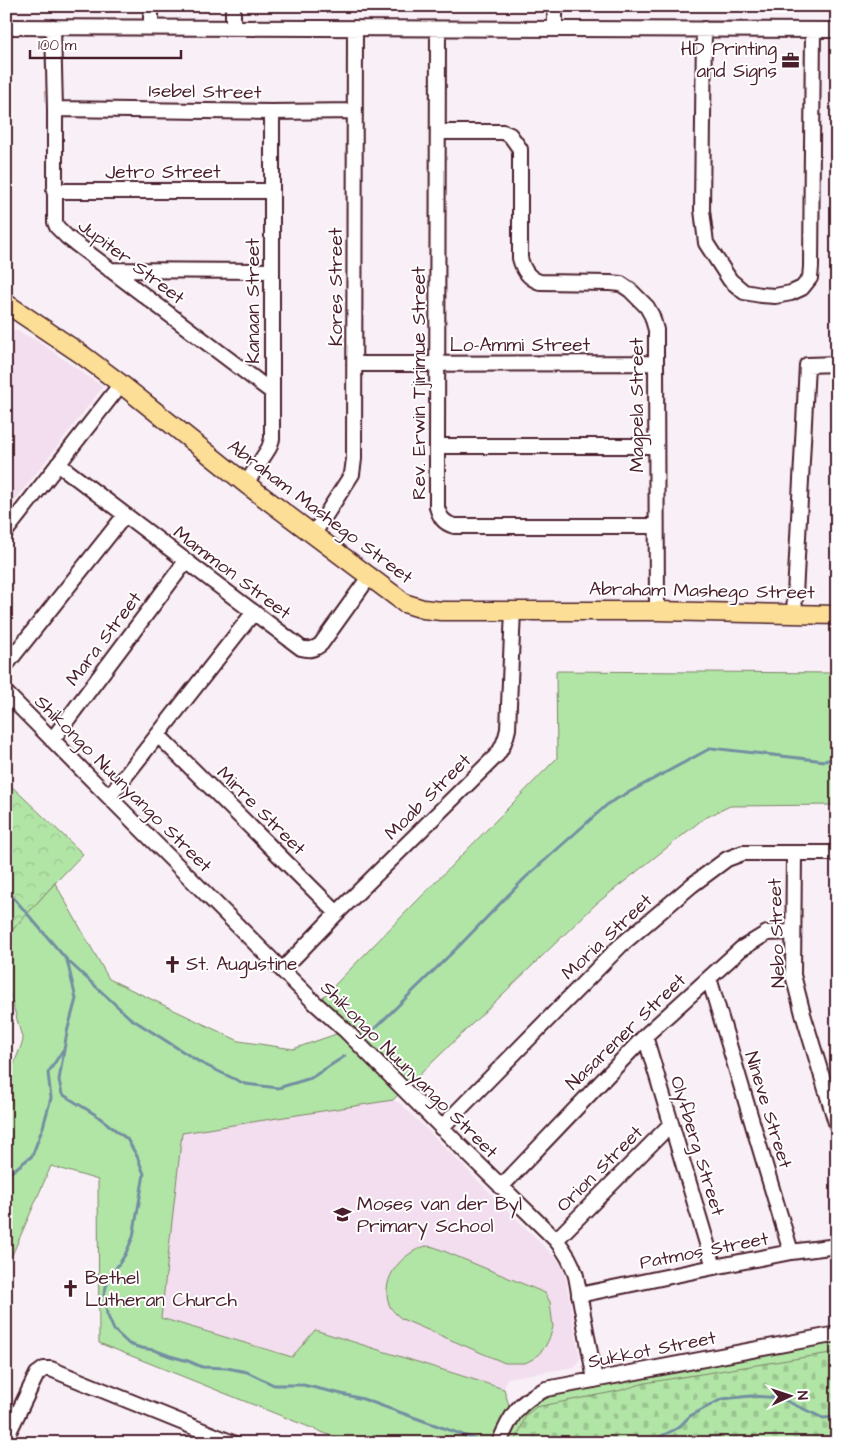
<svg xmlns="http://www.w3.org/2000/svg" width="843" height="1449" font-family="'Architects Daughter',sans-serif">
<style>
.built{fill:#f2deee}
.grass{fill:#b1e5a6;stroke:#7e8268}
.cemetery{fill:url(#cemetery-stones);stroke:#7e8268}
.park{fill:url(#park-crowns);stroke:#7e8268}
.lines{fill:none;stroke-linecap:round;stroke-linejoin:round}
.stream{stroke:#738fa1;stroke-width:3}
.minor-casing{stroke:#4a1f2b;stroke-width:18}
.major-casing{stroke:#4a1f2b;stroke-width:21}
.minor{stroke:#fff;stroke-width:14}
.major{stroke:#fcde96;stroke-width:18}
.labels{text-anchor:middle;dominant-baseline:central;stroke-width:4;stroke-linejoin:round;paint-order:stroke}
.poi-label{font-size:19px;fill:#4a1f2b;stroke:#fff;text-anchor:start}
.street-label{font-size:19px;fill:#4a1f2b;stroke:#fff}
</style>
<defs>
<pattern id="cemetery-stones" width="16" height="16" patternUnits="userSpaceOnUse" patternTransform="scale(1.25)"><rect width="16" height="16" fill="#b1e5a6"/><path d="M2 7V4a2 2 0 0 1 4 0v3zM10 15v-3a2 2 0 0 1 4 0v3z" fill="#9ac48f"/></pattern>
<pattern id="park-crowns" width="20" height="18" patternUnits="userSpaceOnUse" patternTransform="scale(1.25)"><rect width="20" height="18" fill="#b1e5a6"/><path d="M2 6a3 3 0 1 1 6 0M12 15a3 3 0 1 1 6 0" fill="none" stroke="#9ac48f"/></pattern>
</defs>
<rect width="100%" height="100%" fill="#f9f0f7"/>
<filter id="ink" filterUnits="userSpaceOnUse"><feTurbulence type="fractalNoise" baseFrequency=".02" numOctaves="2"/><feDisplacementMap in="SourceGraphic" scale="10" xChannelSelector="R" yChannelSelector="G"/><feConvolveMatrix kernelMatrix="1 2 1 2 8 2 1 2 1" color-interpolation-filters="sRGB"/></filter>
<g filter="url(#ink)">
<!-- built -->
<path class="built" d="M 6,327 L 18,331 L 39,342 L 103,387 L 6,512 Z
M 393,1100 L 401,1104 L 563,1265 L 580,1358 L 575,1367 L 507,1378 L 504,1389 L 315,1330 L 292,1357 L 161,1317 L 182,1133 Z"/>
<!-- grass -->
<path class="grass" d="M 556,671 L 837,673 L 837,805 L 730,806 L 703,819 L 596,904 L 410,1084 L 321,999 L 557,758 Z
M 55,883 L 109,979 L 239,1041 L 293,1049 L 345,1031 L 404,1089 L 393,1100 L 182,1133 L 161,1318 L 292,1357 L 315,1330 L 504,1389 L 512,1415 L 535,1394 L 837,1334 L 837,1417 L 647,1443 L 349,1443 L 99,1343 L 98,1180 L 51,1166 L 6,1269 L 6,1084 L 23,1041 L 6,980 L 6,937 Z
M 426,1246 L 434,1247 L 545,1293 L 550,1302 L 553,1327 L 550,1337 L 545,1347 L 535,1358 L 525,1363 L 505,1363 L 402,1319 C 397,1315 391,1310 389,1304 C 380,1278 402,1253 426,1246 Z"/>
<!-- cemetery -->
<path class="cemetery" d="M 837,1352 L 837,1443 L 515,1443 L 526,1415 L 536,1407 L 618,1391 L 645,1383 Z"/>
<!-- park -->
<path class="park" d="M 6,781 L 83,854 L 55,883 L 6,937 Z"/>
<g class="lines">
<!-- stream -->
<path class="stream" d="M 6,889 L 67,960 L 130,1018 L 201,1063 L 245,1084 L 278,1088 L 311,1078 L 345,1056
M 67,960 L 76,999 L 67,1032 L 59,1080 L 62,1094 L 96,1115 L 127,1139 L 137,1156 L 144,1174 L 133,1237 L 125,1255 L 108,1280 L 104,1294 L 107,1314 L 114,1330 L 129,1344 L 141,1348 L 154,1350 L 170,1356 L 188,1361 L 202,1367 L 227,1368 L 247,1372 L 274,1385 L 303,1385 L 363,1399 L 485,1443
M 364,1039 L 460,945 L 525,878 L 609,803 L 711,748 L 825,761 L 837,757
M 6,1176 L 32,1156 L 43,1127 L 51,1098 L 48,1073 L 63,1050
M 647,1443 L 678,1428 L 690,1416 L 722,1399 L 751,1396 L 780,1398 L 823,1418 L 837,1417"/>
<defs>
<path id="minor" d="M 151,6 L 151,27
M 6,27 L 837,30
M 53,27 L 55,109 L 55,222 L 57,227 L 67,237 L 272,392
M 233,27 L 233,6
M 555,28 L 555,6
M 438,29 L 437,446 L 437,507 C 440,518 444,523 454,526 L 656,526
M 704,29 L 702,210 L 706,243 L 730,280 L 744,292 L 761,295 L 775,296 L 791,293 L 802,288 L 810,278 L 811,267 L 813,30
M 55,109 L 272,112 L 355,111
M 438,132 L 503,132 L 510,135 L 520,149 L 520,258 C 523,270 528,278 540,282 L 610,283 L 621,284 L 630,290 L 647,307 L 652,316 L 656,330 L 656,363 L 657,611
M 54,191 L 272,191
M 110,270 L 271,271
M 354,364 L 656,363
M 437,446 L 656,446
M 58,464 L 301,648 C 309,650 314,650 321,644 L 369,577
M 246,484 L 269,448 L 272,439 L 272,112
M 6,531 L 121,384
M 313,535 L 352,474 L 354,459 L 355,28
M 794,614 L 807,365 L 837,364
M 6,665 L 125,515
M 6,693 L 109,797 L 315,1003 L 345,1030 L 463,1149 L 556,1240 C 566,1252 572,1262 576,1276 L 595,1380
M 158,735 L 337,913
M 52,740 L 186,561
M 109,797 L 254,612
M 794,853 L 793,975 L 803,1014 L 837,1126
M 282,970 L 337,913 L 497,755 C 503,747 506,739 508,729 L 513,610
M 709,978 L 791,1252
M 645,1036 L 714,1267
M 441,1128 L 620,946 L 692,885 L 727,859 L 743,853 L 837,853
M 501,1187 L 645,1036 L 741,949 L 767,933 L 793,932
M 556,1240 L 671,1124
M 579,1295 L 714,1267 L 791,1252 L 837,1246
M 6,1438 L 37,1374 L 44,1369 L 51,1369 L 70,1377 L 233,1443
M 499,1443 C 511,1415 518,1402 546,1389 L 837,1334"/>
<path id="major" d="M 6,305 L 10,306 L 81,354 L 121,384 L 246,484 L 398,598 L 404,603 L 423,609 L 441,611 L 657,611 L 837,615"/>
</defs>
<!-- minor casing -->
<use href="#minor" class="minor-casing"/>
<!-- major casing -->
<use href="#major" class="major-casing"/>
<!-- minor -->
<use href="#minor" class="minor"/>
<!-- major -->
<use href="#major" class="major"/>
</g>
</g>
<!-- icons -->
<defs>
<symbol id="office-bare" viewBox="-9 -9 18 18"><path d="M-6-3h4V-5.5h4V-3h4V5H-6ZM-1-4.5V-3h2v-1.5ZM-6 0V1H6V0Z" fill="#4a1f2b" stroke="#fff" stroke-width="2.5" paint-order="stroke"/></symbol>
<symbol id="church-bare" viewBox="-9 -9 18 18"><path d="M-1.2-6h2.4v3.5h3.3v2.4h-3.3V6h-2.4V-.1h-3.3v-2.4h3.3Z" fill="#4a1f2b" stroke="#fff" stroke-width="2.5" paint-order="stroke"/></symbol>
<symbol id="school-bare" viewBox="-9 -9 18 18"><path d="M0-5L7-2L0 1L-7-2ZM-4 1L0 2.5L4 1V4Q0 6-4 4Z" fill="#4a1f2b" stroke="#fff" stroke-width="2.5" paint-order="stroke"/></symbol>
</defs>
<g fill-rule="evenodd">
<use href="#office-bare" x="778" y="48" width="25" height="25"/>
<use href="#church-bare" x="160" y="952" width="25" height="25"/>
<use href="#school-bare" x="330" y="1202" width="25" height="25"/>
<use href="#church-bare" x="58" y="1276" width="25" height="25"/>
</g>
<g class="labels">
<!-- poi labels -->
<g class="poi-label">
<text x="777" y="49" text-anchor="end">HD Printing<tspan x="777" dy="22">and Signs</tspan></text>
<text x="186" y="964">St. Augustine</text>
<text x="357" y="1204">Moses van der Byl<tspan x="357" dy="22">Primary School</tspan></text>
<text x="85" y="1278">Bethel<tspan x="85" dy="22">Lutheran Church</tspan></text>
</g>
<!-- street labels -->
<g class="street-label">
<text transform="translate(205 92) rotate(1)">Isebel Street</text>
<text x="163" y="172">Jetro Street</text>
<text transform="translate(131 262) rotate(37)">Jupiter Street</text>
<text transform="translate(336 287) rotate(-90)">Kores Street</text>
<text transform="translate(253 301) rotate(-90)">Kanaan Street</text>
<text x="520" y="345">Lo-Ammi Street</text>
<text transform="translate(419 383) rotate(-90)">Rev. Erwin Tjirimue Street</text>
<text transform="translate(637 405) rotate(-90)">Magpela Street</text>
<text transform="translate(320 512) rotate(37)">Abraham Mashego Street</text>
<text transform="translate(232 573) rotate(37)">Mammon Street</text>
<text transform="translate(702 591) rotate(1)">Abraham Mashego Street</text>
<text transform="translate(104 639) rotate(-53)">Mara Street</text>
<text transform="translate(123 784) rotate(45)">Shikongo Nuunyango Street</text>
<text transform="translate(428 797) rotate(-45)">Moab Street</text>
<text transform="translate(261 811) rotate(45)">Mirre Street</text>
<text transform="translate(777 933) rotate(-92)">Nebo Street</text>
<text transform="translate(607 937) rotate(-43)">Moria Street</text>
<text transform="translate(626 1032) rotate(-44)">Nasarener Street</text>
<text transform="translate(409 1070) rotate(45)">Shikongo Nuunyango Street</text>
<text transform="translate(768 1110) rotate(73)">Nineve Street</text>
<text transform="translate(697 1146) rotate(73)">Olyfberg Street</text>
<text transform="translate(600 1169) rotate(-45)">Orion Street</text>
<text transform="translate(704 1251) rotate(-11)">Patmos Street</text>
<text transform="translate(652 1350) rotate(-11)">Sukkot Street</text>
</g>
</g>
<!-- margin -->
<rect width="843" height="1449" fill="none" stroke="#fff" stroke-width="25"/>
<rect x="12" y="12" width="818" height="1424" fill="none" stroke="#4a1f2b" stroke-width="2" filter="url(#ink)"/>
<!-- north arrow -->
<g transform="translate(790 1396) rotate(87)" stroke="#ffffff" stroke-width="4" paint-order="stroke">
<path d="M0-4L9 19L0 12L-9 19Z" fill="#4a1f2b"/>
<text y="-8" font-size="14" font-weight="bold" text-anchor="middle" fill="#4a1f2b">N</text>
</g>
<!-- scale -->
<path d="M30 50v8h151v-8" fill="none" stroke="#4a1f2b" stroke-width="2.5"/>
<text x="38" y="50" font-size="15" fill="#4a1f2b" stroke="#ffffff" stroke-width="4" paint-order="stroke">100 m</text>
</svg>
